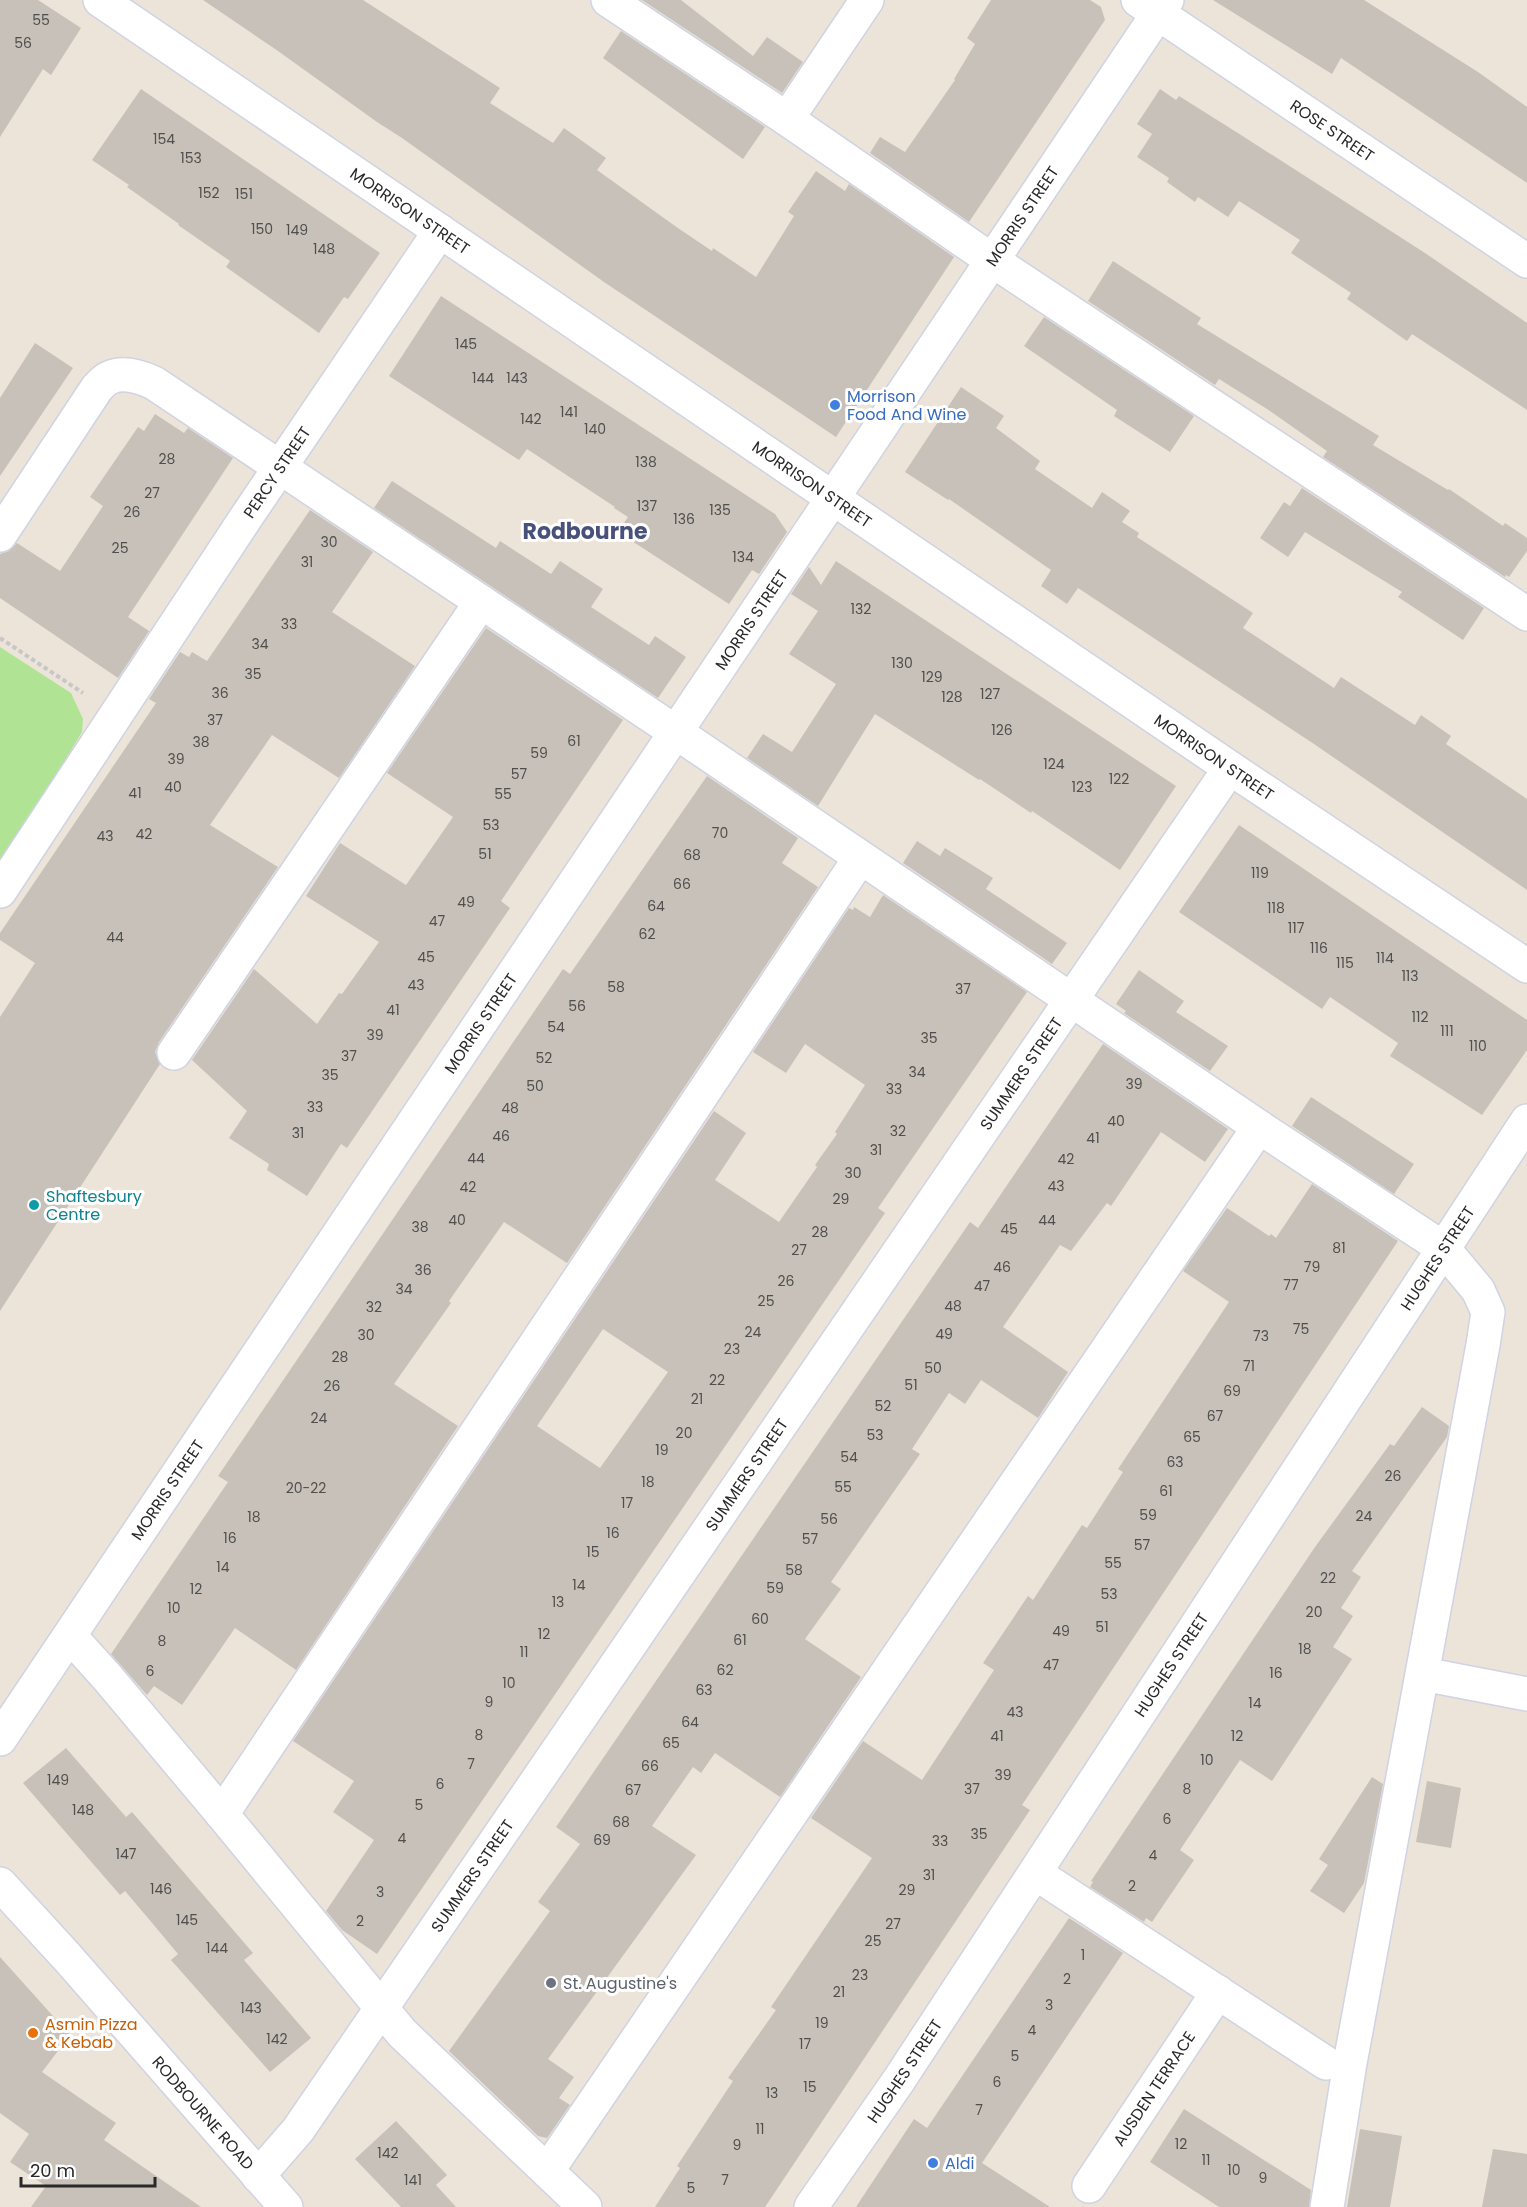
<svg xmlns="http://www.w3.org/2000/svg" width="1527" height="2207" font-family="Poppins,sans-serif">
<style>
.green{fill:#b0e494}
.building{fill:#c7c1b9;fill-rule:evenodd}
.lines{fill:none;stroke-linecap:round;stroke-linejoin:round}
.minor-casing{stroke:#cfd3e2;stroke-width:36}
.path{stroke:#c7c7c7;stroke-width:4;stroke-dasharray:4.5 3;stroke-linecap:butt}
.minor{stroke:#fff;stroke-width:33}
.shop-dot{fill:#3f7fe0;stroke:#fff;stroke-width:2}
.culture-dot{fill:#0f9aa8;stroke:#fff;stroke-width:2}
.worship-dot{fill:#6b7280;stroke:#fff;stroke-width:2}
.food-dot{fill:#e8710a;stroke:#fff;stroke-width:2}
.labels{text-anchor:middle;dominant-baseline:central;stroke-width:6;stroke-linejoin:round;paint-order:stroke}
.number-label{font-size:14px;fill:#504f4d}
.street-label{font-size:16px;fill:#292929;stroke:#fff}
.shop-label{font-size:16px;fill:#366cbe;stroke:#fff;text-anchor:start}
.culture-label{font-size:16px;fill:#0d838f;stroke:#fff;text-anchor:start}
.worship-label{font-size:16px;fill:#5b616d;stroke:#fff;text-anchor:start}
.food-label{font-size:16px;fill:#c56008;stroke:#fff;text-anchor:start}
.district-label{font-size:22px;font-weight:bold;fill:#48517a;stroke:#fff}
</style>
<rect width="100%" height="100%" fill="#ece4d9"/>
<!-- green -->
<path class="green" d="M 0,647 L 71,693 L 83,719 L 82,732 L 0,867 Z"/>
<!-- building -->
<path class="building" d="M 0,0 L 38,0 L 81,28 L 51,75 L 43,69 L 0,137 Z
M 203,0 L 363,0 L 500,88 L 490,103 L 553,143 L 564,128 L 606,158 L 597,170 L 675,226 L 712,251 L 713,248 L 756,277 L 794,216 L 788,212 L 816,171 L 845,191 L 849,184 L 954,257 L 836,437 L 604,282 L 402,138 L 377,122 L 278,51 Z
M 642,0 L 681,0 L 753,56 L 767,37 L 803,62 L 782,93 Z
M 991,0 L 1090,0 L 1101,7 L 1105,20 L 969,222 L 870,153 L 880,137 L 905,152 L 955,80 L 954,79 L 975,44 L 967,38 Z
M 1213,0 L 1364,0 L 1478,72 L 1527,107 L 1527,183 L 1341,58 L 1332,74 Z
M 621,31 L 765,127 L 743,159 L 603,58 Z
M 141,89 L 380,253 L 348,299 L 344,297 L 319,333 L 226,267 L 230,261 L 178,225 L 179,224 L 127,187 L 129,185 L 92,160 Z
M 1160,89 L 1176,100 L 1179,96 L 1241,135 L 1425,253 L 1527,323 L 1527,410 L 1412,334 L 1407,341 L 1347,299 L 1351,293 L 1291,253 L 1300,240 L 1239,201 L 1228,217 L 1198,197 L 1195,202 L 1167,182 L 1169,178 L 1137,157 L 1152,134 L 1137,124 Z
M 1113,261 L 1201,318 L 1197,324 L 1379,436 L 1373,445 L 1448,490 L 1449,489 L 1503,526 L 1505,523 L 1527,538 L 1527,551 L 1509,577 L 1506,575 L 1505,577 L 1323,457 L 1327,451 L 1267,409 L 1219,379 L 1215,385 L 1088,301 Z
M 441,296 L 775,514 L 787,532 L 759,574 L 752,570 L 729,604 L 618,532 L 628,517 L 614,508 L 615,507 L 527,449 L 519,460 L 389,376 Z
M 1044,317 L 1194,416 L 1170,452 L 1114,416 L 1117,410 L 1024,346 Z
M 35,343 L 73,368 L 0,476 L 0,398 Z
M 961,387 L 1004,416 L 996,428 L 1040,461 L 1035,469 L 1092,508 L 1102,492 L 1130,511 L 1122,522 L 1139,533 L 1137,537 L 1253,613 L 1243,628 L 1334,688 L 1341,677 L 1415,725 L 1421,715 L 1451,736 L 1446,744 L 1527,799 L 1527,890 L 1314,744 L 1078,588 L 1067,604 L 1041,586 L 1051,570 L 949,499 L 948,500 L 905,472 Z
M 155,414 L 184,433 L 188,428 L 233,458 L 128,617 L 149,631 L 118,678 L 0,598 L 0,554 L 9,551 L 17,543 L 60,571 L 103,506 L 90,497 L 138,427 L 144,431 Z
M 392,481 L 496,548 L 500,541 L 551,574 L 560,561 L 603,589 L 591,607 L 649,645 L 655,636 L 686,657 L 658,698 L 374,508 Z
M 1302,488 L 1484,608 L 1463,640 L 1398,597 L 1402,592 L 1305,532 L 1288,557 L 1260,538 L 1284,502 L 1290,506 Z
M 310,510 L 373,552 L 332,612 L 415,666 L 339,778 L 272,735 L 210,825 L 278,867 L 159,1042 L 155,1052 L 160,1064 L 0,1311 L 0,1017 L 35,963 L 0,940 L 0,933 L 156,703 L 149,699 L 180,652 L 189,657 L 192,652 L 207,661 Z
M 836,561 L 1176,786 L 1120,870 L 1032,811 L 1031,813 L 980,779 L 979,780 L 875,714 L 818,806 L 747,758 L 763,734 L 792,752 L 836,684 L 789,654 L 818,611 L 791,594 L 809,567 L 821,585 Z
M 486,628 L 623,720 L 501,901 L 510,908 L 347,1148 L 341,1144 L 307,1196 L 267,1170 L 269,1164 L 229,1138 L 247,1111 L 192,1060 L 254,969 L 317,1024 L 339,993 L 342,994 L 379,942 L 306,896 L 340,843 L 406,885 L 453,817 L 387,773 Z
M 707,776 L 798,838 L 782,863 L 818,887 L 567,1263 L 504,1222 L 449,1301 L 451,1303 L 394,1384 L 458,1426 L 296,1670 L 235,1628 L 182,1705 L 154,1686 L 147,1695 L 111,1654 L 228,1482 L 218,1476 L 563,969 L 570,974 Z
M 1239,825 L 1527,1020 L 1527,1050 L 1482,1115 L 1390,1056 L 1398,1043 L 1330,997 L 1322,1009 L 1179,912 Z
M 917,841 L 940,856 L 945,848 L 993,878 L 986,889 L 1067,943 L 1052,964 L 903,863 Z
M 883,895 L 1027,992 L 878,1208 L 885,1213 L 377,1954 L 342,1930 L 326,1911 L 374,1840 L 333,1812 L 354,1781 L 293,1741 L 714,1111 L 746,1133 L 715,1180 L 779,1222 L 817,1167 L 815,1165 L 837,1134 L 835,1132 L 865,1085 L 805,1044 L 786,1073 L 753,1052 L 849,908 L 853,910 L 854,907 L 870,917 ZM 603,1329 L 668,1372 L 600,1468 L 537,1426 Z
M 1139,970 L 1184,1001 L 1176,1012 L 1228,1046 L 1210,1071 L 1124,1013 L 1126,1011 L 1116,1004 Z
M 1103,1044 L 1228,1129 L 1205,1162 L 1161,1132 L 1111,1206 L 1107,1203 L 1071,1251 L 1060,1245 L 1003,1327 L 1068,1372 L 1038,1418 L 981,1380 L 965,1404 L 949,1393 L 912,1449 L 920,1454 L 831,1582 L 841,1589 L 805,1639 L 861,1677 L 780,1797 L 715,1753 L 701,1773 L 693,1767 L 652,1826 L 696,1855 L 548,2059 L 574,2077 L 559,2098 L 570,2105 L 547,2138 L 538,2136 L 449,2051 L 550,1911 L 538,1902 L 580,1844 L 556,1827 L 970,1222 L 978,1228 Z
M 1311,1097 L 1414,1164 L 1394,1194 L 1292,1126 Z
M 1312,1184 L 1398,1241 L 1022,1805 L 1030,1810 L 765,2207 L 655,2207 L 680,2168 L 677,2166 L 733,2081 L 728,2078 L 776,2010 L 771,2007 L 872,1858 L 811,1818 L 863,1741 L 922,1780 L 994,1670 L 983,1663 L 1028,1596 L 1033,1600 L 1082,1525 L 1087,1528 L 1123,1472 L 1118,1469 L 1229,1302 L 1183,1271 L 1227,1208 L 1269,1236 L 1271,1234 L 1276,1238 Z
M 1422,1407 L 1449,1426 L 1447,1437 L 1352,1571 L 1361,1577 L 1341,1608 L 1353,1616 L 1333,1647 L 1352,1659 L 1272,1781 L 1240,1760 L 1180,1850 L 1194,1860 L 1152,1922 L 1146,1918 L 1144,1922 L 1090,1887 L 1093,1882 L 1091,1881 L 1315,1547 L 1390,1444 L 1394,1446 Z
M 66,1748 L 126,1817 L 132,1812 L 253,1953 L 244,1960 L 311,2038 L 270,2072 L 171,1960 L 178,1954 L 153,1924 L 125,1891 L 120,1895 L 23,1783 Z
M 1372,1777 L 1383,1784 L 1364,1883 L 1344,1913 L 1310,1891 L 1328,1865 L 1319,1859 Z
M 1427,1781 L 1461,1788 L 1451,1848 L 1416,1842 Z
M 1069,1918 L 1123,1953 L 982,2163 L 1050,2207 L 856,2207 L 914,2119 L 927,2128 Z
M 0,1957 L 70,2035 L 42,2072 L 116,2123 L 104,2140 L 201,2207 L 31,2207 L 46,2186 L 10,2162 L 29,2134 L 0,2113 Z
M 1184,2109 L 1311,2190 L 1309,2207 L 1219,2207 L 1150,2162 Z
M 396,2121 L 447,2175 L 436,2185 L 456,2207 L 401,2207 L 355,2159 Z
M 1360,2129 L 1402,2136 L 1390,2207 L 1347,2207 Z
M 1493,2149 L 1527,2154 L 1527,2207 L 1482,2207 Z"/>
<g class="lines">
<defs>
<g id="minor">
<path id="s1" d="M 100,0 L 1230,768 L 1527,966"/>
<path d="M 608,0 L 787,119 L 993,261 L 1527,614"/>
<path id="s2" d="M 1138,0 L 1527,261"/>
<path d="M 787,119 L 867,0"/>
<path d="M 0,535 L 97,388 C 100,385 105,379 109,378 C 123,371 141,377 154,383 L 677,733 L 1259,1127 L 1443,1248 L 1478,1290 L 1488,1312 L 1483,1345 L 1350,2063 L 1327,2207"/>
<path id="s3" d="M 0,891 L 247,516 L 440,231"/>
<path d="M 174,1053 L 481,602"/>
<path d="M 70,1636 L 107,1677 L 222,1814 L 402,2033 L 585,2207"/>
<path d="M 1423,1674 L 1527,1694"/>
<path id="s4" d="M 0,1739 L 1167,0"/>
<path d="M 222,1814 L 860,858"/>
<path d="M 1035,1873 L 1326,2063"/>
<path id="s5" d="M 0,1884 L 67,1957 L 286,2207"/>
<path d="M 548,2170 L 1259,1127"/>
<path id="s6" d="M 258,2176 L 298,2130 L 1230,768"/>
<path id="s7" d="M 1089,2186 L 1218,1992"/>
<path id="s8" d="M 811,2207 L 899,2080 L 1527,1121"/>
</g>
</defs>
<!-- minor casing -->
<use href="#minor" class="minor-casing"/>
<!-- path -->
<path class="path" d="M 0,638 L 83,693"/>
<!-- minor -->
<use href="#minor" class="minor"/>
</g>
<!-- markers -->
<g class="shop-dot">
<circle cx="835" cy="405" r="6"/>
<circle cx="933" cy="2163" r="6"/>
</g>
<circle class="culture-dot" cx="34" cy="1205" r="6"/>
<circle class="worship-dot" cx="551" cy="1983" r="6"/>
<circle class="food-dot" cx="33" cy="2033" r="6"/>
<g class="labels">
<!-- number labels -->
<g class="number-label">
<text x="41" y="20">55</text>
<text x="23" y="43">56</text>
<text x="164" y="139">154</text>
<text x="191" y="158">153</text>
<text x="209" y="193">152</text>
<text x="244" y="194">151</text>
<text x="262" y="229">150</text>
<text x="297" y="230">149</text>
<text x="324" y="249">148</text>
<text x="466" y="344">145</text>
<text x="483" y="378">144</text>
<text x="517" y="378">143</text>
<text x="569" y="412">141</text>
<text x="531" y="419">142</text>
<text x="595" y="429">140</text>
<text x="167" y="459">28</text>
<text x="646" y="462">138</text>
<text x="152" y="493">27</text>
<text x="647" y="506">137</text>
<text x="720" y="510">135</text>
<text x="132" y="512">26</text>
<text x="684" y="519">136</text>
<text x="329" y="542">30</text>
<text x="120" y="548">25</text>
<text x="743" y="557">134</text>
<text x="307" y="562">31</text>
<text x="861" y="609">132</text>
<text x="289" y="624">33</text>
<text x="260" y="644">34</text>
<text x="902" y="663">130</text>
<text x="253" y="674">35</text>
<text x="932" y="677">129</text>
<text x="220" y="693">36</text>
<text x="990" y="694">127</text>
<text x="952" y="697">128</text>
<text x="215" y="720">37</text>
<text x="1002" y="730">126</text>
<text x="574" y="741">61</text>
<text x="201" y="742">38</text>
<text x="539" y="753">59</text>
<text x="176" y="759">39</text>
<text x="1054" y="764">124</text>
<text x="519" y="774">57</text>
<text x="1119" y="779">122</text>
<text x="173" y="787">40</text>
<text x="1082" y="787">123</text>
<text x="135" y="793">41</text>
<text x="503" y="794">55</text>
<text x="491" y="825">53</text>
<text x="720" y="833">70</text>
<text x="144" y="834">42</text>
<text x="105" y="836">43</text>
<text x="485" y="854">51</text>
<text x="692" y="855">68</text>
<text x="1260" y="873">119</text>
<text x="682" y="884">66</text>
<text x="466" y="902">49</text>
<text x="656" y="906">64</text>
<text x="1276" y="908">118</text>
<text x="437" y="921">47</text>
<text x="1296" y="928">117</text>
<text x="647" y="934">62</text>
<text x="115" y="937">44</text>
<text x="1319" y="948">116</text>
<text x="426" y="957">45</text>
<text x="1385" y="958">114</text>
<text x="1345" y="963">115</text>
<text x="1410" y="976">113</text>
<text x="416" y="985">43</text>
<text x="616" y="987">58</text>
<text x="963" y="989">37</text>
<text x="577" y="1006">56</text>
<text x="393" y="1010">41</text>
<text x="1420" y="1017">112</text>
<text x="556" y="1027">54</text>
<text x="1447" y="1031">111</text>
<text x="375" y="1035">39</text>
<text x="929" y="1038">35</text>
<text x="1478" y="1046">110</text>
<text x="349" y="1056">37</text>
<text x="544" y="1058">52</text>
<text x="917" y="1072">34</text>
<text x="330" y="1075">35</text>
<text x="1134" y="1084">39</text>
<text x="535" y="1086">50</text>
<text x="894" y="1089">33</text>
<text x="315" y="1107">33</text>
<text x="510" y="1108">48</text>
<text x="1116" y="1121">40</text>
<text x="898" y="1131">32</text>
<text x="298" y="1133">31</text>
<text x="501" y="1136">46</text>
<text x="1093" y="1138">41</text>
<text x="876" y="1150">31</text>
<text x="476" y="1158">44</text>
<text x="1066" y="1159">42</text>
<text x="853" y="1173">30</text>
<text x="1056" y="1186">43</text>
<text x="468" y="1187">42</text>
<text x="841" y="1199">29</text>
<text x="457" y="1220">40</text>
<text x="1047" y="1220">44</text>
<text x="420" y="1227">38</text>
<text x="1009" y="1229">45</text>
<text x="820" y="1232">28</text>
<text x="1339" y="1248">81</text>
<text x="799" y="1250">27</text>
<text x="1002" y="1267">46</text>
<text x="1312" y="1267">79</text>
<text x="423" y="1270">36</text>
<text x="786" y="1281">26</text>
<text x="1291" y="1285">77</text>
<text x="982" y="1286">47</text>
<text x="404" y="1289">34</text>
<text x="766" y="1301">25</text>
<text x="953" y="1306">48</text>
<text x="374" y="1307">32</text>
<text x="1301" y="1329">75</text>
<text x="753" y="1332">24</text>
<text x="944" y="1334">49</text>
<text x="366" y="1335">30</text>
<text x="1261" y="1336">73</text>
<text x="732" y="1349">23</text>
<text x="340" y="1357">28</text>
<text x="1249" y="1366">71</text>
<text x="933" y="1368">50</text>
<text x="717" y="1380">22</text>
<text x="911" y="1385">51</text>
<text x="332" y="1386">26</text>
<text x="1232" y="1391">69</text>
<text x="697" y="1399">21</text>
<text x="883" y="1406">52</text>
<text x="1215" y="1416">67</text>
<text x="319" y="1418">24</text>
<text x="684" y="1433">20</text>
<text x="875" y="1435">53</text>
<text x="1192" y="1437">65</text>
<text x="662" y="1450">19</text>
<text x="849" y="1457">54</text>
<text x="1175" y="1462">63</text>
<text x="1393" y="1476">26</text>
<text x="648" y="1482">18</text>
<text x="843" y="1487">55</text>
<text x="306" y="1488">20-22</text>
<text x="1166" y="1491">61</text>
<text x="627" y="1503">17</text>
<text x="1148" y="1515">59</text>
<text x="1364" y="1516">24</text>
<text x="254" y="1517">18</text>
<text x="829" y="1519">56</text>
<text x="613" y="1533">16</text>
<text x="230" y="1538">16</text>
<text x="810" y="1539">57</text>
<text x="1142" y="1545">57</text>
<text x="593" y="1552">15</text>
<text x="1113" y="1563">55</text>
<text x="223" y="1567">14</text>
<text x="794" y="1570">58</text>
<text x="1328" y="1578">22</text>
<text x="579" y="1585">14</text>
<text x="775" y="1588">59</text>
<text x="196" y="1589">12</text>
<text x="1109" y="1594">53</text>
<text x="558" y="1602">13</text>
<text x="174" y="1608">10</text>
<text x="1314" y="1612">20</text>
<text x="760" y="1619">60</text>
<text x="1102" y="1627">51</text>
<text x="1061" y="1631">49</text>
<text x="544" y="1634">12</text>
<text x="740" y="1640">61</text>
<text x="162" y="1641">8</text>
<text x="1305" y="1649">18</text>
<text x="524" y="1652">11</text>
<text x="1051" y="1665">47</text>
<text x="725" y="1670">62</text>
<text x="150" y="1671">6</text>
<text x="1276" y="1673">16</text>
<text x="509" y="1683">10</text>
<text x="704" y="1690">63</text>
<text x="489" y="1702">9</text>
<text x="1255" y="1703">14</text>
<text x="1015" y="1712">43</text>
<text x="690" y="1722">64</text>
<text x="479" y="1735">8</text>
<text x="997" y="1736">41</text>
<text x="1237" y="1736">12</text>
<text x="671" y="1743">65</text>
<text x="1207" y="1760">10</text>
<text x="471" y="1764">7</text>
<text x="650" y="1766">66</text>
<text x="1003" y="1775">39</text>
<text x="58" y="1780">149</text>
<text x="440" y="1784">6</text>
<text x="972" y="1789">37</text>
<text x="1187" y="1789">8</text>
<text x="633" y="1790">67</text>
<text x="419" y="1805">5</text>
<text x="83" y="1810">148</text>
<text x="1167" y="1819">6</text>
<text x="621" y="1822">68</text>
<text x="979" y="1834">35</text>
<text x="402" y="1838">4</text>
<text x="602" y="1840">69</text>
<text x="940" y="1841">33</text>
<text x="126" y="1854">147</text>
<text x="1153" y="1855">4</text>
<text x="929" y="1875">31</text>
<text x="1132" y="1886">2</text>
<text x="161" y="1889">146</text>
<text x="907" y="1890">29</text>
<text x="380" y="1892">3</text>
<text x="187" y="1920">145</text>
<text x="360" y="1921">2</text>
<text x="893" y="1924">27</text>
<text x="873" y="1941">25</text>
<text x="217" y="1948">144</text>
<text x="1083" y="1955">1</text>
<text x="860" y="1975">23</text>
<text x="1067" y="1979">2</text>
<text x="839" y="1992">21</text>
<text x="1049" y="2005">3</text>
<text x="251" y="2008">143</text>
<text x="822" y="2023">19</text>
<text x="1032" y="2030">4</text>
<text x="277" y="2039">142</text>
<text x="805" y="2044">17</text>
<text x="1015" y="2056">5</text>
<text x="997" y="2082">6</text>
<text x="810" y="2087">15</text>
<text x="772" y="2093">13</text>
<text x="979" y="2110">7</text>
<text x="760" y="2129">11</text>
<text x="1181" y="2144">12</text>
<text x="737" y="2145">9</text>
<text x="388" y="2153">142</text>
<text x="1206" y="2160">11</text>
<text x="1234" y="2170">10</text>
<text x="1263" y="2178">9</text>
<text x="413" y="2180">141</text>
<text x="725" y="2180">7</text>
<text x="691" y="2188">5</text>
</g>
<!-- street labels -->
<g class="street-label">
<text stroke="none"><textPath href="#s2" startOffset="234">ROSE STREET</textPath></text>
<text stroke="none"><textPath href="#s1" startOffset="375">MORRISON STREET</textPath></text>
<text stroke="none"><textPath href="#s4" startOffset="1834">MORRIS STREET</textPath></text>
<text stroke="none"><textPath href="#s3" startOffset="502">PERCY STREET</textPath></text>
<text stroke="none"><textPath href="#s1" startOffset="861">MORRISON STREET</textPath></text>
<text stroke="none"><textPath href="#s4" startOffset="1348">MORRIS STREET</textPath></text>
<text stroke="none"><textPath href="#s1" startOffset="1347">MORRISON STREET</textPath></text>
<text stroke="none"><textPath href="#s4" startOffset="862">MORRIS STREET</textPath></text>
<text stroke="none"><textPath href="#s6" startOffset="1341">SUMMERS STREET</textPath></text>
<text stroke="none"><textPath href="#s8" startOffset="1137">HUGHES STREET</textPath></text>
<text stroke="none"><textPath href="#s6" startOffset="855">SUMMERS STREET</textPath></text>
<text stroke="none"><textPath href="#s4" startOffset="300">MORRIS STREET</textPath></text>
<text stroke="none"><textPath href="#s8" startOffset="651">HUGHES STREET</textPath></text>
<text stroke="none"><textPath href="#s6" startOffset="369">SUMMERS STREET</textPath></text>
<text stroke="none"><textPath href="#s8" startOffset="165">HUGHES STREET</textPath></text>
<text stroke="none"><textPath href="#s7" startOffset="117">AUSDEN TERRACE</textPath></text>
<text stroke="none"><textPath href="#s5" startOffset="306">RODBOURNE ROAD</textPath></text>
</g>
<!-- shop labels -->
<g class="shop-label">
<text x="847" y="396">Morrison<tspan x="847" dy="18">Food And Wine</tspan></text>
<text x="945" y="2163">Aldi</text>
</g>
<!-- culture labels -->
<g class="culture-label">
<text x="46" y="1196">Shaftesbury<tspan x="46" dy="18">Centre</tspan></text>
</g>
<!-- worship labels -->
<g class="worship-label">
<text x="563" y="1983">St. Augustine's</text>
</g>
<!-- food labels -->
<g class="food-label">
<text x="45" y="2024">Asmin Pizza<tspan x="45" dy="18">&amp; Kebab</tspan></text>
</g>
<!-- district labels -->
<g class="district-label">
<text x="585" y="531">Rodbourne</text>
</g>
</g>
<!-- scale -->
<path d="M21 2177v9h134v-9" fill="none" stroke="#292929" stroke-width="3"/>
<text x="30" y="2177" font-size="18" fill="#292929" stroke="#ffffff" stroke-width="4.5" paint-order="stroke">20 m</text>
</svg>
